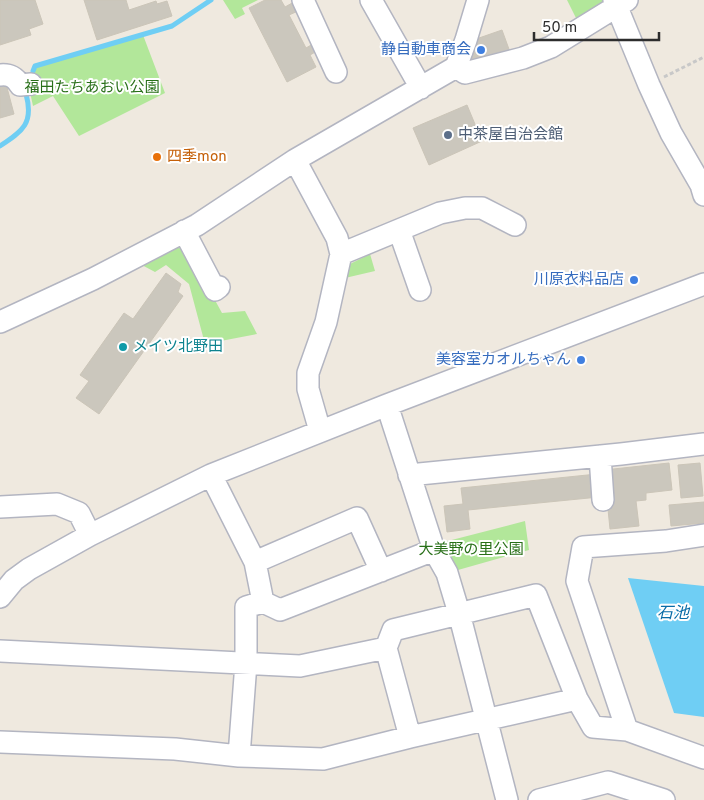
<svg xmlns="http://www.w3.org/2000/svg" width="704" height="800" font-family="Overpass,'Noto Sans JP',sans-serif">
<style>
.green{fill:#b2e79a}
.water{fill:#6fcef4}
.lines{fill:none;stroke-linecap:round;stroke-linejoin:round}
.stream{stroke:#6fcef4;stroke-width:5}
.building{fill:#cbc7bd;stroke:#cbc5b8}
.minor-casing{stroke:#b3b5c1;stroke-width:24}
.path{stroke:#c8c8c8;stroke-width:3;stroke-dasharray:4 2.5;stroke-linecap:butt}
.minor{stroke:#fff;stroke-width:21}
.shop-dot{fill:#3f7fe0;stroke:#fff;stroke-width:2}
.service-dot{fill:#5c6f8a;stroke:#fff;stroke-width:2}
.food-dot{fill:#e8710a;stroke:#fff;stroke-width:2}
.culture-dot{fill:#0f9aa8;stroke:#fff;stroke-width:2}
.labels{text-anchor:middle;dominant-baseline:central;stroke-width:4;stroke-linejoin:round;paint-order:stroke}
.shop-label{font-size:15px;fill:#366cbe;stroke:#fff;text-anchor:end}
.park-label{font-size:15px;fill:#286f18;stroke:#fff}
.service-label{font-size:15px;fill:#4e5e75;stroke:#fff;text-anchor:start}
.food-label{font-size:15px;fill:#c56008;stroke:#fff;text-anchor:start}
.culture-label{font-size:15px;fill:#0d838f;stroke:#fff;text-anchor:start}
.water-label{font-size:16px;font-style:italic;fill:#086ca7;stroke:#fff}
</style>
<rect width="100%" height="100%" fill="#efe9df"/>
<!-- green -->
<path class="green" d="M 223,0 L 258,0 L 242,8 L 245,14 L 235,19 Z
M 567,0 L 610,0 L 579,24 Z
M 143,35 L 165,93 L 79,136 L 53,96 L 33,106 L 30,92 L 35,66 Z
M 182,240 L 222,313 L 245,311 L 257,334 L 205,344 L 189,284 L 166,265 L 155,272 L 138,263 Z
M 370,254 L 375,271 L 345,278 L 350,264 Z
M 525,521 L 529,550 L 458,570 L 440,543 Z"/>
<!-- water -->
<path class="water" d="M 628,578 L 704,586 L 704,717 L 674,713 Z"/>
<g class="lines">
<!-- stream -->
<path class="stream" d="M 33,71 L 35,66 L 172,26 L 211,0
M 0,146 C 23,131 34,123 26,94"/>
</g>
<!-- building -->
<path class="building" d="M 0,0 L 35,0 L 43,24 L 29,29 L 31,35 L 0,45 Z
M 84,0 L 126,0 L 129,10 L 156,1 L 157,4 L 167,1 L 172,16 L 97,40 Z
M 265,0 L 281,0 L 285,7 L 294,2 L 298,11 L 289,15 L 306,48 L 313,44 L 317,51 L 310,55 L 316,67 L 287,82 L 249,8 Z
M 502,30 L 510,52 L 470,63 L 479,38 Z
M 5,80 L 14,114 L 0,118 L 0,82 Z
M 467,105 L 482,141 L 429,165 L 413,128 Z
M 166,273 L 181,284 L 178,292 L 183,296 L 99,414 L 76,398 L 89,381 L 80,375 L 124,313 L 133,319 Z
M 669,463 L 672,490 L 646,493 L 646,500 L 636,501 L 639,526 L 610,529 L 604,470 Z
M 700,463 L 703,496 L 681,498 L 678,465 Z
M 597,474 L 599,497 L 468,510 L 470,529 L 447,532 L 444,506 L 463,504 L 461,488 Z
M 704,502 L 704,523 L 671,526 L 669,505 Z"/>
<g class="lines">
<defs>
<path id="minor" d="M 303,0 L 336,72
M 371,0 L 421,88
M 614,0 L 649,85 L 671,133 L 701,185 L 704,195
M 456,67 L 465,73 L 523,58 L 551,47 L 627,0
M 0,75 C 10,74 15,77 20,85 L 31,84
M 295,160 L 337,238 L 341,254 L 326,322 L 308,373 L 308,389 L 320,431
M 399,230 L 420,290
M 184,231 L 215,290 L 219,287
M 341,254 L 440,213 L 465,208 L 482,208 L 515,225
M 0,322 L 93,279 L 197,225 L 295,160 L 456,67 L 466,40 L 478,0
M 600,456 L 603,500
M 211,475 L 255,562 L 263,602 L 246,607 L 246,663 L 239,756
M 409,475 L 621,454 L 704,444
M 0,507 L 57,504 L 79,513 L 90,535
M 434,550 L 447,573 L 459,613 L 507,800
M 255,562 L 357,518 L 381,571
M 0,597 L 14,580 L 29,569 L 90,535 L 211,475 L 387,405 L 704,284
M 263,602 L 280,610 L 434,550 L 387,405
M 386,648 L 410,737
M 0,651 L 300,666 L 386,648 L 393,630 L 536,595 L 577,699 L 593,727 L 627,730 L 704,758
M 627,730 L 577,581 L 583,547 L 666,541 L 704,535
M 0,742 L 175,749 L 239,756 L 323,759 L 410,737 L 577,699
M 539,800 L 608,782 L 664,800"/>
</defs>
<!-- minor casing -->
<use href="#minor" class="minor-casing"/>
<!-- path -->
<path class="path" d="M 664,77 L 704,57"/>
<!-- minor -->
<use href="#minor" class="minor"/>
</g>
<!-- markers -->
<g class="shop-dot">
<circle cx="481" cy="50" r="5"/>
<circle cx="634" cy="280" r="5"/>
<circle cx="581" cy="360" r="5"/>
</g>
<circle class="service-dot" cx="448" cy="135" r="5"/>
<circle class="food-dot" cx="157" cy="157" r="5"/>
<circle class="culture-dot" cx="123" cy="347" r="5"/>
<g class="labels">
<!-- shop labels -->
<g class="shop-label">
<text x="471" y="50">静自動車商会</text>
<text x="624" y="280">川原衣料品店</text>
<text x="571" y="360">美容室カオルちゃん</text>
</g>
<!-- park labels -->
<g class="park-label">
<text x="92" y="88">福田たちあおい公園</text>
<text x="471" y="550">大美野の里公園</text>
</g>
<!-- service labels -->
<g class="service-label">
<text x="458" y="135">中茶屋自治会館</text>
</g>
<!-- food labels -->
<g class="food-label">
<text x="167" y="157">四季mon</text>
</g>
<!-- culture labels -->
<g class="culture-label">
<text x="133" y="347">メイツ北野田</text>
</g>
<!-- water labels -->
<g class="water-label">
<text x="673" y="614">石池</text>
</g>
</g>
<!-- scale -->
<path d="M534 32v8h125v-8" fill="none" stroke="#2d2d2d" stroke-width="2.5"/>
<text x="542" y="32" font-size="15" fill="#2d2d2d" stroke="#ffffff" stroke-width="4" paint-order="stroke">50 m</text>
</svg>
